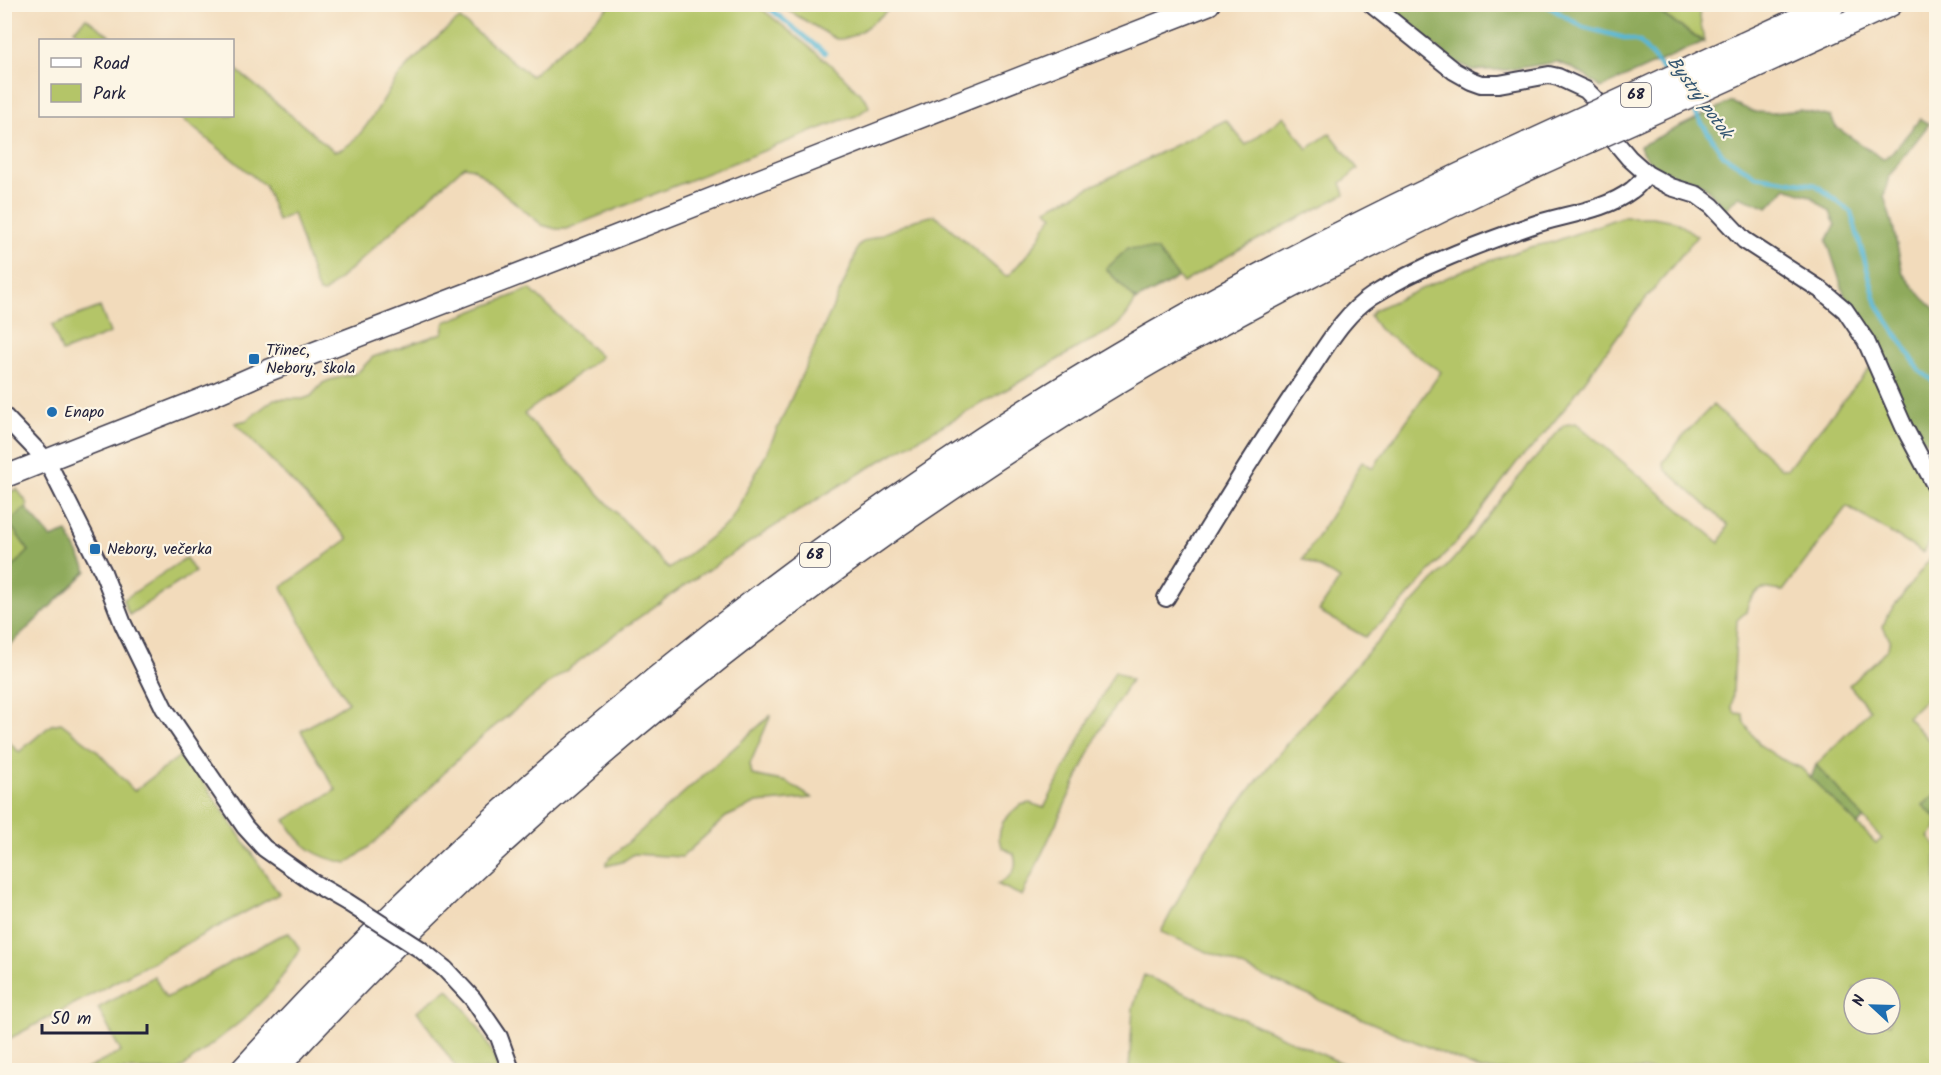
<svg xmlns="http://www.w3.org/2000/svg" width="1941" height="1075" font-family="Kalam,sans-serif">
<style>
.green{fill:#b4c568;stroke:#6b7452;stroke-width:1.5;fill-rule:evenodd}
.forest{fill:#8faa5c;stroke:#58664c;stroke-width:1.5}
.lines{fill:none;stroke-linecap:round;stroke-linejoin:round}
.stream{stroke:#56b7d5;stroke-width:4.5}
.minor-casing{stroke:#413e4e;stroke-width:20}
.major-casing{stroke:#413e4e;stroke-width:24}
.highway-casing{stroke:#413e4e;stroke-width:27}
.minor{stroke:#fff;stroke-width:16}
.major{stroke:#fff;stroke-width:21}
.highway{stroke:#fff;stroke-width:24}
.minor-bridge-casing{stroke:#413e4e;stroke-width:20;stroke-linecap:butt}
.highway-bridge-casing{stroke:#413e4e;stroke-width:27;stroke-linecap:butt}
.minor-bridge{stroke:#fff;stroke-width:16}
.highway-bridge{stroke:#fff;stroke-width:24}
.poi-dot{fill:#1f6fb2;stroke:#fcf5e5;stroke-width:2}
.labels{text-anchor:middle;dominant-baseline:central;stroke-width:4.5;stroke-linejoin:round;paint-order:stroke}
.shield{fill:#fcf5e5;stroke:#63616e;stroke-width:1.5}
.shield-label{font-size:15px;font-weight:bold;fill:#22223b}
.poi-label{font-size:16px;fill:#22223b;stroke:#fcf5e5;text-anchor:start}
.water-label{font-size:18px;font-style:italic;fill:#345671;stroke:#fcf5e5}
</style>
<rect width="100%" height="100%" fill="#fcf5e5"/>
<filter id="ink" filterUnits="userSpaceOnUse"><feTurbulence type="fractalNoise" baseFrequency=".0167" numOctaves="2"/><feDisplacementMap in="SourceGraphic" scale="12" xChannelSelector="R" yChannelSelector="G"/><feConvolveMatrix kernelMatrix="1 2 1 2 8 2 1 2 1" color-interpolation-filters="sRGB"/></filter>
<filter id="wash" filterUnits="userSpaceOnUse"><feTurbulence type="fractalNoise" baseFrequency=".008" numOctaves="4" result="noise"/><feDisplacementMap in="SourceGraphic" scale="24" xChannelSelector="R" yChannelSelector="G"/><feGaussianBlur stdDeviation="1.35" result="paint"/><feColorMatrix in="noise" values="0 0 0 0 0 0 0 0 0 0 0 0 0 0 0 0 0 1.4 0 .05"/><feComposite in="paint" operator="in"/></filter>
<g filter="url(#wash)">
<rect width="100%" height="100%" fill="#f2dbbb"/>
<!-- green -->
<path class="green" d="M 608,5 L 757,5 L 835,68 L 867,101 L 869,107 L 856,116 L 839,121 L 566,229 L 556,229 L 542,225 L 473,168 L 464,166 L 324,293 L 319,292 L 316,286 L 293,213 L 278,221 L 265,186 L 179,116 L 232,116 L 233,67 L 334,151 C 360,149 384,94 399,76 C 418,56 437,35 460,19 L 531,76 L 610,6 Z
M 779,5 L 779,4 L 895,5 C 879,16 856,41 836,39 Z
M 1648,5 L 1698,5 L 1704,42 L 1703,41 Z
M 86,18 L 115,40 L 87,40 L 74,30 Z
M 1284,116 L 1307,149 L 1330,133 L 1358,169 L 1341,183 L 1345,194 L 1240,249 L 1183,283 L 1157,251 L 1106,269 L 1136,300 C 1130,310 1125,320 1115,327 C 1104,336 1089,340 1077,348 C 1017,385 955,418 894,453 C 753,536 617,627 490,730 C 439,771 401,827 347,863 C 315,857 302,848 285,820 L 336,790 L 301,731 L 348,702 L 310,640 L 282,587 L 348,539 L 235,423 L 247,420 L 274,399 L 303,399 L 311,396 L 323,383 L 330,380 L 357,373 L 373,357 L 443,333 L 445,322 L 530,289 L 601,357 L 524,414 L 669,569 L 730,522 L 764,458 L 852,265 L 857,249 L 861,243 L 915,220 L 935,215 L 1004,275 L 1008,276 C 1018,265 1029,254 1037,241 C 1044,232 1044,223 1053,216 L 1046,209 L 1226,120 L 1246,145 Z
M 1621,217 L 1652,217 L 1675,221 L 1697,236 L 1635,312 L 1565,408 L 1535,445 L 1517,462 L 1464,533 L 1396,610 L 1365,637 L 1319,611 L 1340,579 L 1303,559 L 1347,490 L 1362,461 L 1373,468 L 1441,372 L 1379,329 L 1370,316 L 1374,310 L 1466,269 L 1530,247 L 1553,242 Z
M 100,307 L 110,333 L 62,352 L 52,325 Z
M 1870,368 L 1936,501 C 1936,524 1934,534 1923,553 L 1847,506 L 1783,591 C 1778,591 1768,588 1763,589 C 1753,592 1748,603 1746,612 L 1737,620 L 1732,708 L 1735,713 L 1743,714 L 1744,723 L 1760,745 L 1781,759 L 1801,768 L 1876,843 L 1882,839 L 1816,765 L 1870,710 L 1849,685 L 1881,656 L 1888,648 L 1890,639 L 1883,627 L 1887,616 L 1936,550 L 1936,689 L 1907,717 L 1936,748 L 1936,794 L 1923,805 L 1936,818 L 1936,829 L 1929,837 L 1936,846 L 1936,1070 L 1481,1070 L 1161,932 L 1198,861 L 1234,810 L 1272,762 L 1338,685 L 1459,553 L 1513,484 L 1564,425 L 1576,423 L 1720,543 L 1728,525 L 1665,469 L 1663,463 L 1682,437 L 1713,405 L 1781,468 L 1787,469 ZM 1854,988 L 1890,988 L 1890,1024 L 1854,1024 Z
M 17,489 L 28,504 L 26,508 L 9,522 L 29,551 L 5,575 L 5,494 Z
M 186,558 L 195,572 L 129,615 L 123,600 Z
M 1115,671 L 1131,680 L 1099,732 L 1022,896 L 997,884 C 1011,878 1019,869 1014,854 L 1003,848 L 999,839 L 1000,831 L 1003,822 L 1012,812 L 1020,805 L 1030,803 L 1044,808 Z
M 771,715 L 750,764 L 752,775 L 787,782 L 812,798 L 757,803 L 726,817 L 682,857 L 634,854 L 622,862 L 606,866 L 606,862 Z
M 61,723 L 96,750 L 134,791 L 184,753 L 279,894 L 5,1041 L 4,971 L 8,968 L 4,958 L 4,737 L 19,752 L 51,725 Z
M 289,933 L 300,949 L 273,990 L 244,1019 L 179,1070 L 85,1070 L 121,1052 L 98,1008 L 154,976 L 166,998 L 277,937 Z
M 1144,975 L 1357,1070 L 1129,1070 L 1133,1007 Z
M 448,989 C 467,1010 491,1042 498,1070 L 458,1070 L 417,1011 Z"/>
<!-- forest -->
<path class="forest" d="M 1385,5 L 1648,5 L 1703,42 L 1601,88 L 1586,76 L 1570,67 L 1557,62 L 1507,70 L 1472,70 L 1454,61 Z
M 1730,102 L 1755,112 L 1772,113 L 1800,110 L 1831,117 L 1836,127 L 1883,159 L 1892,153 L 1920,119 L 1929,124 L 1889,176 L 1884,196 L 1893,226 L 1903,274 L 1923,298 L 1936,310 L 1936,445 L 1918,437 L 1847,303 L 1827,241 L 1835,225 L 1830,212 L 1810,196 L 1786,188 L 1768,207 L 1739,196 L 1724,210 C 1717,200 1709,188 1698,182 C 1693,179 1685,179 1679,177 C 1664,171 1644,162 1640,146 Z
M 1128,248 L 1157,250 L 1178,277 L 1164,286 L 1136,300 L 1106,269 Z
M 26,508 L 51,538 L 67,532 L 87,571 L 5,650 L 5,575 L 29,551 L 8,522 Z
M 1816,765 L 1864,818 L 1858,825 L 1811,778 Z
M 1936,794 L 1936,818 L 1923,805 Z"/>
<g class="lines">
<!-- stream -->
<path class="stream" d="M 764,4 L 825,53
M 1544,4 L 1583,27 L 1640,42 L 1665,72
M 1688,102 L 1723,155 L 1756,176 L 1816,185 L 1851,212 L 1877,304 L 1920,371 L 1936,383"/>
</g>
</g>
<g filter="url(#ink)">
<g class="lines">
<defs>
<path id="minor" d="M 1371,4 L 1454,71 L 1470,80 L 1481,84 L 1499,84 L 1549,75 L 1558,77 L 1586,90 L 1596,100 L 1603,120 L 1613,139 L 1629,158 L 1647,174 L 1671,187 L 1697,195 L 1712,206 L 1744,240 L 1821,290 L 1845,310 L 1866,341 L 1904,427 L 1936,487
M 4,416 L 47,461 L 103,572 L 123,624 L 164,708 L 245,827 L 264,848 L 312,882 L 347,902
M 1166,598 C 1211,523 1257,448 1306,376 C 1326,347 1343,315 1372,296 C 1421,265 1476,245 1530,226 C 1563,214 1603,212 1632,190 C 1638,186 1643,179 1647,174
M 445,969 L 473,999 L 499,1037 L 511,1070"/>
<path id="major" d="M 4,477 L 215,394 L 267,371 L 576,252 L 1209,4"/>
<path id="highway" d="M 1743,45 L 1833,4
M 1752,67 L 1890,4
M 243,1070 C 474,817 737,596 1026,411 C 1186,310 1356,222 1528,144
M 274,1070 C 461,867 668,686 894,527 C 978,469 1064,412 1152,361 C 1278,290 1407,225 1537,164"/>
</defs>
<!-- minor casing -->
<use href="#minor" class="minor-casing"/>
<!-- major casing -->
<use href="#major" class="major-casing"/>
<!-- highway casing -->
<use href="#highway" class="highway-casing"/>
<!-- minor -->
<use href="#minor" class="minor"/>
<!-- major -->
<use href="#major" class="major"/>
<!-- highway -->
<use href="#highway" class="highway"/>
<defs>
<path id="minor-bridge" d="M 347,902 L 420,949 L 445,969"/>
<path id="highway-bridge" d="M 1528,144 L 1743,45
M 1537,164 L 1752,67"/>
</defs>
<!-- minor-bridge casing -->
<use href="#minor-bridge" class="minor-bridge-casing"/>
<!-- highway-bridge casing -->
<use href="#highway-bridge" class="highway-bridge-casing"/>
<!-- minor-bridge -->
<use href="#minor-bridge" class="minor-bridge"/>
<!-- highway-bridge -->
<use href="#highway-bridge" class="highway-bridge"/>
</g>
</g>
<!-- markers -->
<g class="poi-dot">
<rect x="248" y="353" width="12" height="12" rx="3"/>
<circle cx="52" cy="412" r="6"/>
<rect x="89" y="543" width="12" height="12" rx="3"/>
</g>
<g class="labels">
<!-- shield labels -->
<g class="shield">
<rect x="1621" y="83" width="30" height="24" rx="4.5"/>
<rect x="800" y="543" width="30" height="24" rx="4.5"/>
</g>
<g class="shield-label">
<text x="1636" y="95">68</text>
<text x="815" y="555">68</text>
</g>
<!-- poi labels -->
<g class="poi-label">
<text x="266" y="350">Třinec,<tspan x="266" dy="18">Nebory, škola</tspan></text>
<text x="64" y="412">Enapo</text>
<text x="107" y="549">Nebory, večerka</text>
</g>
<!-- water labels -->
<g class="water-label">
<text transform="translate(1699 98) rotate(54)">Bystrý potok</text>
</g>
</g>
<!-- margin -->
<rect width="1941" height="1075" fill="none" stroke="#fcf5e5" stroke-width="24"/>
<!-- legend -->
<rect x="39" y="39" width="195" height="78" fill="#fcf5e5" stroke="#a5a1a1" stroke-width="1.5"/>
<rect x="51" y="58" width="30" height="9" fill="#ffffff" stroke="#a5a1a1" stroke-width="1.5"/>
<text x="93" y="69" font-size="18" fill="#22223b">Road</text>
<rect x="51" y="84" width="30" height="18" fill="#b4c568" stroke="#a5a1a1" stroke-width="1.5"/>
<text x="93" y="99" font-size="18" fill="#22223b">Park</text>
<!-- north arrow -->
<g transform="translate(1872 1006) rotate(292)"><circle r="28" fill="#fcf5e5" stroke="#a5a1a1" stroke-width="1.5"/>
<path d="M0-4.5L10 22L0 15L-10 22Z" fill="#1f6fb2"/>
<text y="-9" font-size="16" font-weight="bold" text-anchor="middle" fill="#22223b">N</text>
</g>
<!-- scale -->
<path d="M42 1024v9h105v-9" fill="none" stroke="#22223b" stroke-width="3"/>
<text x="51" y="1024" font-size="18" fill="#22223b" stroke="#fcf5e5" stroke-width="4.5" paint-order="stroke">50 m</text>
</svg>
